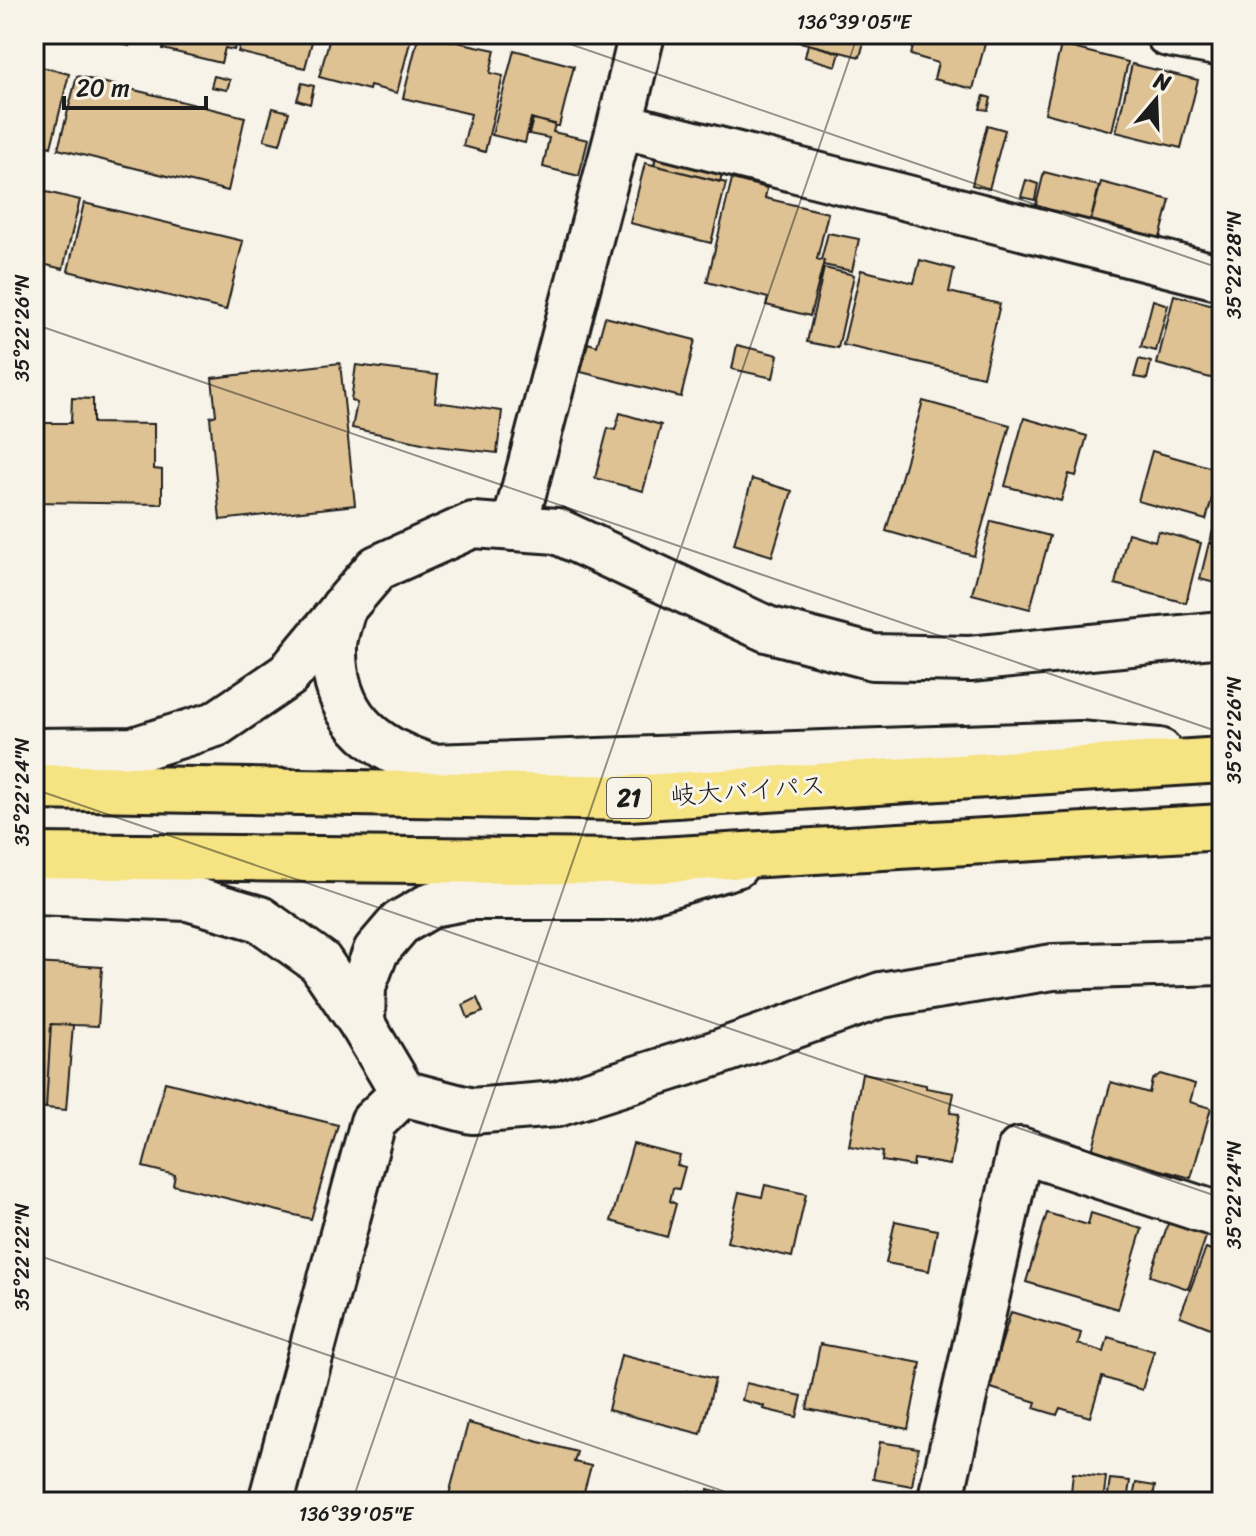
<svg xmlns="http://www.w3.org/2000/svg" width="1256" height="1536" font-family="Sriracha,'Klee One',sans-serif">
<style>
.building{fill:#dfc293;stroke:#1c1c1c;stroke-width:2}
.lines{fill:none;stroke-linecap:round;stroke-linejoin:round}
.street-casing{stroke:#1c1c1c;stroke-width:50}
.secondary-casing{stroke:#1c1c1c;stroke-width:50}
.highway-casing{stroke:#1c1c1c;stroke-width:50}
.street{stroke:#f7f3e8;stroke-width:44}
.secondary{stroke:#f7f3e8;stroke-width:44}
.highway{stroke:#f6e381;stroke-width:44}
.ticks{fill:none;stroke:#1c1c1c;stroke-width:2;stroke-opacity:0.45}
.labels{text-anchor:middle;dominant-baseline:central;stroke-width:6;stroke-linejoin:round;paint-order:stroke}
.shield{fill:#f7f3e8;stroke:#5e5c59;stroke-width:2}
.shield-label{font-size:24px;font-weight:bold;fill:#1c1c1c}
.street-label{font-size:26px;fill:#1c1c1c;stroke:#f7f3e8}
.neatline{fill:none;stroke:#1c1c1c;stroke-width:3}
.ticks-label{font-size:20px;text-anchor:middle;fill:#1c1c1c}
</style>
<rect width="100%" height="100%" fill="#f7f3e8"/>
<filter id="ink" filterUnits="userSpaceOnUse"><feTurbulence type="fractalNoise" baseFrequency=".0125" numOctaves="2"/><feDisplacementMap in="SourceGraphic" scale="16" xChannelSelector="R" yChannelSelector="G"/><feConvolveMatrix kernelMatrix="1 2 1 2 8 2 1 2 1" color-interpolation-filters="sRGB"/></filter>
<g filter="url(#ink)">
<!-- building -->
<path class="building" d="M 87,34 L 133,34 L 129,46 Z
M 166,34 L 238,34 L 234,50 L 225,48 L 221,63 L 163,49 Z
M 243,34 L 314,34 L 305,68 L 238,52 Z
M 331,34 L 412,34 L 397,93 L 370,86 L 369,90 L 319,77 Z
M 419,34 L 495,50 L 490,73 L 503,76 L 485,152 L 463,146 L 471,114 L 403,98 Z
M 794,34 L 866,34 L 860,57 L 792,40 Z
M 916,34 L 987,36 L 973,89 L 934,79 L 938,63 L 911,55 Z
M 808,44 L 840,53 L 836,66 L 805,57 Z
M 1061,45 L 1128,62 L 1112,131 L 1045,113 Z
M 514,50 L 574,66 L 559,126 L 531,118 L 525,143 L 492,135 Z
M 1132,64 L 1198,80 L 1181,148 L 1116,132 Z
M 34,65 L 69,74 L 51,147 L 34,143 Z
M 77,76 L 245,117 L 228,191 L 58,149 Z
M 214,76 L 230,80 L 227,90 L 211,87 Z
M 302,83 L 314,86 L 310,104 L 297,100 Z
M 984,96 L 991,98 L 988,110 L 980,109 Z
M 273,108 L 289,112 L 280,144 L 264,140 Z
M 533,119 L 555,124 L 553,132 L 588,140 L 579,176 L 543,167 L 549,138 L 529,134 Z
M 987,125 L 1005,130 L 989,189 L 972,185 Z
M 658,148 L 724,165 L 720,182 L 654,165 Z
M 645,163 L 726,183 L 711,243 L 630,223 Z
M 1044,172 L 1099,186 L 1090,223 L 1035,209 Z
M 732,179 L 767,188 L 765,198 L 828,213 L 817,259 L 824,261 L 810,316 L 766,305 L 768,298 L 707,282 Z
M 1026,180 L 1038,184 L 1035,200 L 1021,197 Z
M 1101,182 L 1170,200 L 1159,242 L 1090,224 Z
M 34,189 L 80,200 L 63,269 L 34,262 Z
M 84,203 L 243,241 L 226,310 L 68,271 Z
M 828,233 L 859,239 L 852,271 L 823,265 L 824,261 L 821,260 Z
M 920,260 L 954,269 L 949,292 L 1000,304 L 983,377 L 843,345 L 861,270 L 914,283 Z
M 824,268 L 854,275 L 838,348 L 807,342 Z
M 1174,295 L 1222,307 L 1222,381 L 1157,364 Z
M 1153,300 L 1168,305 L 1156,351 L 1141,347 Z
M 605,317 L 695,340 L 681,397 L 581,372 L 588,343 L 597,346 Z
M 737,345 L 778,355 L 773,378 L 732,369 Z
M 1139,359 L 1151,362 L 1147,379 L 1134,377 Z
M 340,363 L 355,505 L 220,520 L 210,417 L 216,415 L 212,378 Z
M 356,365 L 438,375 L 435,402 L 502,411 L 497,453 L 436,446 L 352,428 L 357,403 L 351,400 Z
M 72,398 L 93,399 L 93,423 L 154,424 L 154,469 L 162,470 L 162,504 L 34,502 L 34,423 L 71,423 Z
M 923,401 L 1010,425 L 974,556 L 886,531 Z
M 620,413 L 661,425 L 643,491 L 595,478 L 608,428 L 615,430 Z
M 1024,418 L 1087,436 L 1076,476 L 1069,474 L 1061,501 L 1005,486 Z
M 1152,451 L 1220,470 L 1206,520 L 1138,501 Z
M 752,479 L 792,491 L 772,556 L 734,544 Z
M 1222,494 L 1222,546 L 1210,542 Z
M 991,521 L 1050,536 L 1030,609 L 972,594 Z
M 1158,531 L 1201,543 L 1186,603 L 1115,584 L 1128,533 L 1155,541 Z
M 1209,543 L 1222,546 L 1222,585 L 1200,579 Z
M 34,963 L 102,967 L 98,1026 L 51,1024 L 46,1108 L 34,1107 Z
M 477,998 L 483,1012 L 468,1018 L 463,1005 Z
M 51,1024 L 73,1025 L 66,1110 L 46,1108 Z
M 862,1073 L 926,1085 L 926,1088 L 954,1093 L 950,1113 L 959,1114 L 950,1165 L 914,1159 L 913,1166 L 882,1161 L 883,1152 L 849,1146 Z
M 1160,1074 L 1195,1084 L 1190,1102 L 1211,1108 L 1191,1178 L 1092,1151 L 1111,1082 L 1149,1093 L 1152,1080 Z
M 165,1082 L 338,1125 L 311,1219 L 173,1185 L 175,1175 L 143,1167 Z
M 633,1144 L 680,1156 L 677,1165 L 685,1167 L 679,1189 L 673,1188 L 670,1201 L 676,1204 L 667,1237 L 611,1221 Z
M 765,1185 L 806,1194 L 792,1257 L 727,1242 L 739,1192 L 762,1197 Z
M 1047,1213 L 1088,1225 L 1091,1213 L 1142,1229 L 1118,1309 L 1026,1282 Z
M 895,1221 L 937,1230 L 929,1271 L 886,1263 Z
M 1169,1221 L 1207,1234 L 1188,1289 L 1150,1276 Z
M 1206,1248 L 1222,1254 L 1222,1338 L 1212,1335 L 1213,1329 L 1180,1316 Z
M 1011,1312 L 1081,1333 L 1078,1344 L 1104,1352 L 1108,1337 L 1154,1351 L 1142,1390 L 1102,1377 L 1090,1417 L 1060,1408 L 1057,1415 L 1034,1408 L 1036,1402 L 988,1387 Z
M 820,1344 L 921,1363 L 908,1429 L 807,1409 Z
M 621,1355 L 715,1379 L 701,1434 L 608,1410 Z
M 746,1383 L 802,1396 L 797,1417 L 763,1409 L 764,1406 L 742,1400 Z
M 468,1423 L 577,1452 L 574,1462 L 591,1466 L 581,1502 L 447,1502 Z
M 880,1442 L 918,1448 L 912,1486 L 873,1479 Z
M 1073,1473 L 1106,1477 L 1103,1502 L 1070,1502 Z
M 1110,1479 L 1130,1481 L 1127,1502 L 1107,1502 Z
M 1136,1483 L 1155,1486 L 1152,1502 L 1132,1502 Z
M 708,1489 L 742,1499 L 741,1502 L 686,1502 L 690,1491 L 707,1496 Z"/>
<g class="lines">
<defs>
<path id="street" d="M 1168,34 L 1222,44
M 620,125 L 1222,278
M 514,528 L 620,125 L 642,34
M 343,608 C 340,620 335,633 334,645 C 332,714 370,748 432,767 L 1079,744 L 1159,751
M 34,751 L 133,750 L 216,724 L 288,675 L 342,610
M 34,892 L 188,898 L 260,919 L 320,962 L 362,1024
M 362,1024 L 363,986 L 376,951 L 400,923 L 433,904 L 470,897 L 627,897 L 736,865
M 271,1502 L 373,1122 L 403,1093
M 940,1502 L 1020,1150 L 1222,1216"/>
<path id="secondary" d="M 343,608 L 377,568 L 473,525 L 557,531 L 767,629 L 873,657 L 970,659 L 1222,634
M 362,1024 L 403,1093 L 472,1111 L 557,1104 L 714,1054 L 881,995 L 1053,967 L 1222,962"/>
<path id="highway" d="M 34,787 L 629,798 L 1222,760
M 34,856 L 627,862 L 1222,827"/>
</defs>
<!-- street casing -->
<use href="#street" class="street-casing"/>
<!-- secondary casing -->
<use href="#secondary" class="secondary-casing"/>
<!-- highway casing -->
<use href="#highway" class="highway-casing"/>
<!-- street -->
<use href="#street" class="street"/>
<!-- secondary -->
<use href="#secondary" class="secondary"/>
<!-- highway -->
<use href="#highway" class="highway"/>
</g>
</g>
<!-- ticks -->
<path class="ticks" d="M 541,34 L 1222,269M 34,324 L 1222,733M 34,789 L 1222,1198M 34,1254 L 755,1502M 352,1502 L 858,34"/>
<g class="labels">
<!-- shield labels -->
<rect class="shield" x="607" y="778" width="44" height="40" rx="6"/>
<g class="shield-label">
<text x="629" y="798">21</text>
</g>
<!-- street labels -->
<g class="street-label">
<text transform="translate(748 790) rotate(-4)">岐大バイパス</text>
</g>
</g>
<!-- margin -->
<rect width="1256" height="1536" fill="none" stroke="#f7f3e8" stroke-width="88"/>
<!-- north arrow -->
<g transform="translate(1156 100) rotate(19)" stroke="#f7f3e8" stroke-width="6" paint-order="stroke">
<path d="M0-6L14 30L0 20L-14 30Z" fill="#1c1c1c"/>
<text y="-12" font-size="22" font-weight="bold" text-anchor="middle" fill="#1c1c1c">N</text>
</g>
<!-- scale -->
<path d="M64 96v12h142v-12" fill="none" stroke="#1c1c1c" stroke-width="4"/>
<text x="76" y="96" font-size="24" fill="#1c1c1c" stroke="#f7f3e8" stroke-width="6" paint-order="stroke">20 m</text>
<rect x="44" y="44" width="1168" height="1448" class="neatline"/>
<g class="ticks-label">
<text x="854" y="29">136°39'05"E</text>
<text transform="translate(1234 265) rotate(-90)" y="7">35°22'28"N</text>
<text transform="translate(22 328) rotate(-90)" y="7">35°22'26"N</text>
<text transform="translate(1234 730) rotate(-90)" y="7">35°22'26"N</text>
<text transform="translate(22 792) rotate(-90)" y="7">35°22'24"N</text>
<text transform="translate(1234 1195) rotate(-90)" y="7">35°22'24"N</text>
<text transform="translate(22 1257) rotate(-90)" y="7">35°22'22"N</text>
<text x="356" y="1521">136°39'05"E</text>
</g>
</svg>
